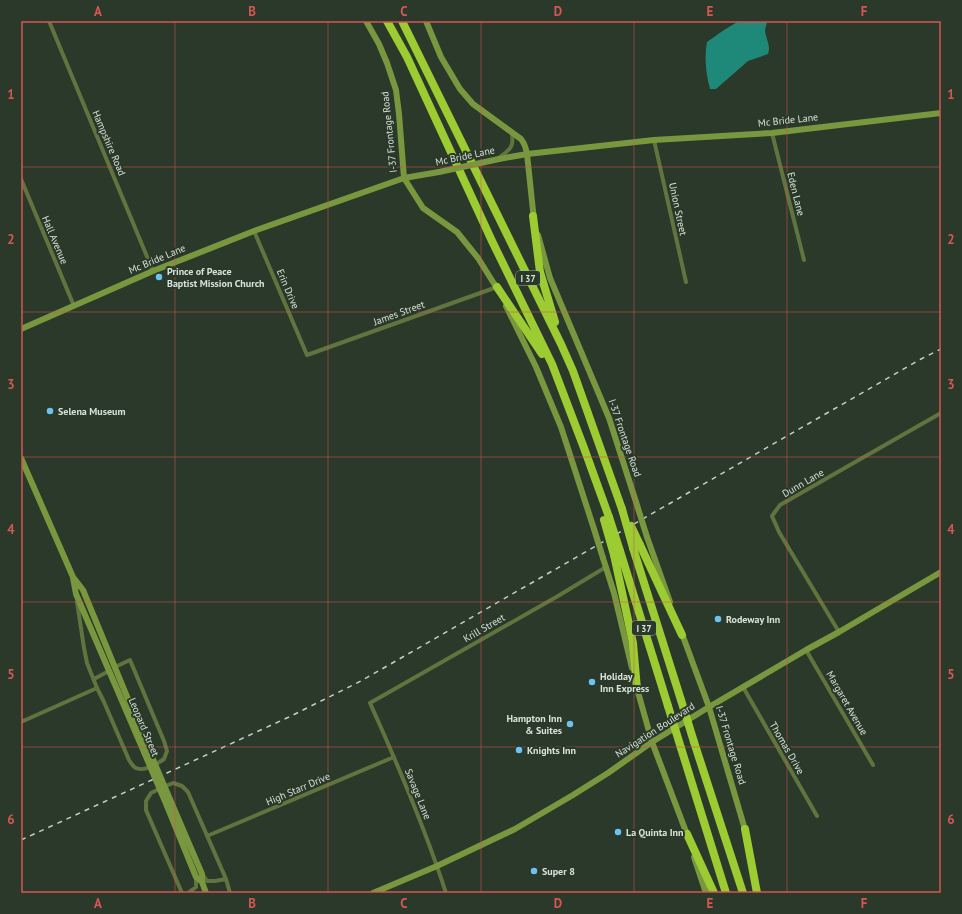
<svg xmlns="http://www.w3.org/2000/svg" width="962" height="914" font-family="'PT Sans',sans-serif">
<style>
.water{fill:#1f8979}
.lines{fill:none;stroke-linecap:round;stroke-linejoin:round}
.street{stroke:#61743f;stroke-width:4}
.secondary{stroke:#79973e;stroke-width:6}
.highway{stroke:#9dcb32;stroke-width:8}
.rail{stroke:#c5d0c5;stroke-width:1.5;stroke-dasharray:5 5;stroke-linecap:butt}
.secondary-bridge{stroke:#79973e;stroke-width:6}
.highway-bridge{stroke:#9dcb32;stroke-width:8}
.grid{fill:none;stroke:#d65654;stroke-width:1;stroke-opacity:0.55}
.poi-dot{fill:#6bc3f2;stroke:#2a3929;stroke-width:1.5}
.labels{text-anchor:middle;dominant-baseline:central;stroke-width:4;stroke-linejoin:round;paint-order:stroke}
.shield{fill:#2a3929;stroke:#a4afa4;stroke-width:1}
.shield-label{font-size:9px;font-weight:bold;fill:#d8e2d8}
.street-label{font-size:10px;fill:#d8e2d8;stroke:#2a3929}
.poi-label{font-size:10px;font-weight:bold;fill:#d8e2d8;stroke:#2a3929;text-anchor:start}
.neatline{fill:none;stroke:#d65654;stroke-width:1.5}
.grid-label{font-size:13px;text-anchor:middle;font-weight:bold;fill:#d65654}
</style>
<rect width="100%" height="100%" fill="#2a3929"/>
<!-- water -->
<path class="water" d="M 739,21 L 767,21 C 767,24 765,28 765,31 C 766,39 771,46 768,54 L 748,61 L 716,89 L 710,89 C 706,74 704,58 707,42 L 724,30 Z"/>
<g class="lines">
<!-- street -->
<path class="street" d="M 49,21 L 153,271
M 772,133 L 804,260
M 654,140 L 686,282
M 499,158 C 510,149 514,148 512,133
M 21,179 L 74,306
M 254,231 L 307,355 L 497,287
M 77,602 L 84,648 L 87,663 L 97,688 L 104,702 L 129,760 C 131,763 133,767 136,768 C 144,772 157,764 164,759 L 167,751 L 164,741 L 130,660 L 115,667
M 839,632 L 779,532 L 772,516 L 780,505 L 941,413
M 806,650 L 873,765
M 94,679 L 109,671
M 743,687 L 817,816
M 21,722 L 97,688
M 207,836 L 394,757
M 202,874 L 207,881 L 215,881 L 226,879
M 182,893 L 146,810 L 146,801 L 151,793 L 161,788 L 173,783 L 182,786 L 188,792 L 226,879 L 230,893
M 188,893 L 196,887 L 196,877
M 446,893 C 425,828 398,765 370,703 L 558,596 L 606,567"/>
<!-- secondary -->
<path class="secondary" d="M 366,21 L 379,44 L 387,63 L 396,90 L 399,114 L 404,178 L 423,208 L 457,232 L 478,258 L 498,290
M 426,21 L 441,57 L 460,89 L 473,104 L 521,139 C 525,144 526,148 527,154 L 534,220
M 499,159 L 527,154 L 654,140 L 772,133 L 941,113
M 538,235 L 550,278 L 609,418 L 636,502
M 506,306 L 536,367 L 561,427 L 594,529
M 21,329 L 153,271 L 254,231 L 404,178 L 439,172
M 21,458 L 73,577 L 83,590 L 149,750
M 647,537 L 670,602
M 603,558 L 614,593 L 632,668
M 73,578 L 76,594 L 144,752
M 681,631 L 709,707 L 746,833
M 636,685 L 652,742 L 688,837
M 172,804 L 202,874 L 202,882 L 206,893
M 167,806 L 196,877 L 202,882
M 694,857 L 706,893
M 373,893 L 437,866 L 515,829 L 573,795 L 608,773 L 652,742 L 709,707 L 806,650 L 839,632 L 941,572"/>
<!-- highway -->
<path class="highway" d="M 387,21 L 407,57 L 492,241 L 552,364 L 584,448 L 609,517
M 402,21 L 561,344 L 573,371 L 622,509
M 533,216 L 540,272 L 555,322
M 497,287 L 542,354
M 640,545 L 682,635
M 633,548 L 681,700
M 620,551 L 668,706
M 614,555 L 633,643 L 637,689
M 694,742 L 743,893
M 681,748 L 726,893
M 745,829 L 757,893
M 687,834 L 714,893"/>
<!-- rail -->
<path class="rail" d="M 21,840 L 289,717 L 361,681 L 921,359 L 941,349"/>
<!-- secondary-bridge -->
<path class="secondary-bridge" d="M 439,172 L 499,159
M 636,502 L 647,537
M 594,529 L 603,558
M 149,750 L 172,804
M 144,752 L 167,806"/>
<!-- highway-bridge -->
<path class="highway-bridge" d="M 622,509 L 633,548
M 609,517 L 620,551
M 604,520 L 614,555
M 631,526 L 640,545
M 681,700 L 694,742
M 668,706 L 681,748"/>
</g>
<!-- grid -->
<path class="grid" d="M 175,21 L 175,893M 328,21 L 328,893M 481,21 L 481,893M 634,21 L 634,893M 787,21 L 787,893M 21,167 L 941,167M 21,312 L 941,312M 21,457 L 941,457M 21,602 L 941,602M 21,747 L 941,747"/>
<!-- markers -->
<g class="poi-dot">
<circle cx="159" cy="277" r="4"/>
<circle cx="50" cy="411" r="4"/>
<circle cx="718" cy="619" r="4"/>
<circle cx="592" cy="682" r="4"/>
<circle cx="570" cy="724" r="4"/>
<circle cx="519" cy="750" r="4"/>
<circle cx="618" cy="832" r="4"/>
<circle cx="534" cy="871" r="4"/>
</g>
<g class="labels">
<!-- shield labels -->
<g class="shield">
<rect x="516" y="271" width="24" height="14" rx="3"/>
<rect x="632" y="621" width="24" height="14" rx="3"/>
</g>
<g class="shield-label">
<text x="528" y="278">I 37</text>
<text x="644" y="628">I 37</text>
</g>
<!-- street labels -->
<g class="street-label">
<text transform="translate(788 120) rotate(-6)">Mc Bride Lane</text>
<text transform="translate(389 132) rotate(-96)">I-37 Frontage Road</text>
<text transform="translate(109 143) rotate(67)">Hampshire Road</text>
<text transform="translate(465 156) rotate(-12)">Mc Bride Lane</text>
<text transform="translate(796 194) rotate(76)">Eden Lane</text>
<text transform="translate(678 209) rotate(78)">Union Street</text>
<text transform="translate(55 240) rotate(67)">Hall Avenue</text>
<text transform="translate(157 259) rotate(-23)">Mc Bride Lane</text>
<text transform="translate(288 289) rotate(67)">Erin Drive</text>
<text transform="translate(399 313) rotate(-20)">James Street</text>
<text transform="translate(625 438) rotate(71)">I-37 Frontage Road</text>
<text transform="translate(803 483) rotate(-30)">Dunn Lane</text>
<text transform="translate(484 628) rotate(-30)">Krill Street</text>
<text transform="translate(847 703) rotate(60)">Margaret Avenue</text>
<text transform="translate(144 727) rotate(67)">Leopard Street</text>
<text transform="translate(655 730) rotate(-33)">Navigation Boulevard</text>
<text transform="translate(731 745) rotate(73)">I-37 Frontage Road</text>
<text transform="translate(787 748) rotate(60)">Thomas Drive</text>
<text transform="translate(298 789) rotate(-23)">High Starr Drive</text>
<text transform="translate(418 794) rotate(68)">Savage Lane</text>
</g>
<!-- poi labels -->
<g class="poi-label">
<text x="167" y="271">Prince of Peace<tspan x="167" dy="12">Baptist Mission Church</tspan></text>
<text x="58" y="411">Selena Museum</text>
<text x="726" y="619">Rodeway Inn</text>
<text x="600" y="676">Holiday<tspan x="600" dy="12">Inn Express</tspan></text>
<text x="562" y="718" text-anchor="end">Hampton Inn<tspan x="562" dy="12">&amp; Suites</tspan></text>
<text x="527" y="750">Knights Inn</text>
<text x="626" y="832">La Quinta Inn</text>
<text x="542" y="871">Super 8</text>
</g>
</g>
<!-- border -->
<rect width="962" height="914" fill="none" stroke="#2a3929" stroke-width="44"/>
<rect x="22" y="22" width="918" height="870" class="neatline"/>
<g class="grid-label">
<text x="98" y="16">A</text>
<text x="252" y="16">B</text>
<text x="404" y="16">C</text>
<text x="558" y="16">D</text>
<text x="710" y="16">E</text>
<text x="864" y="16">F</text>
<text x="11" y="99">1</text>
<text x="951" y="99">1</text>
<text x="11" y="244">2</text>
<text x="951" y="244">2</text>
<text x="11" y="389">3</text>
<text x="951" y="389">3</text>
<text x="11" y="534">4</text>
<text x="951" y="534">4</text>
<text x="11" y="679">5</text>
<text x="951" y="679">5</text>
<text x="11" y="824">6</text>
<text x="951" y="824">6</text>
<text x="98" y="908">A</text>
<text x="252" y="908">B</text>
<text x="404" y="908">C</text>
<text x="558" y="908">D</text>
<text x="710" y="908">E</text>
<text x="864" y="908">F</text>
</g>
</svg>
